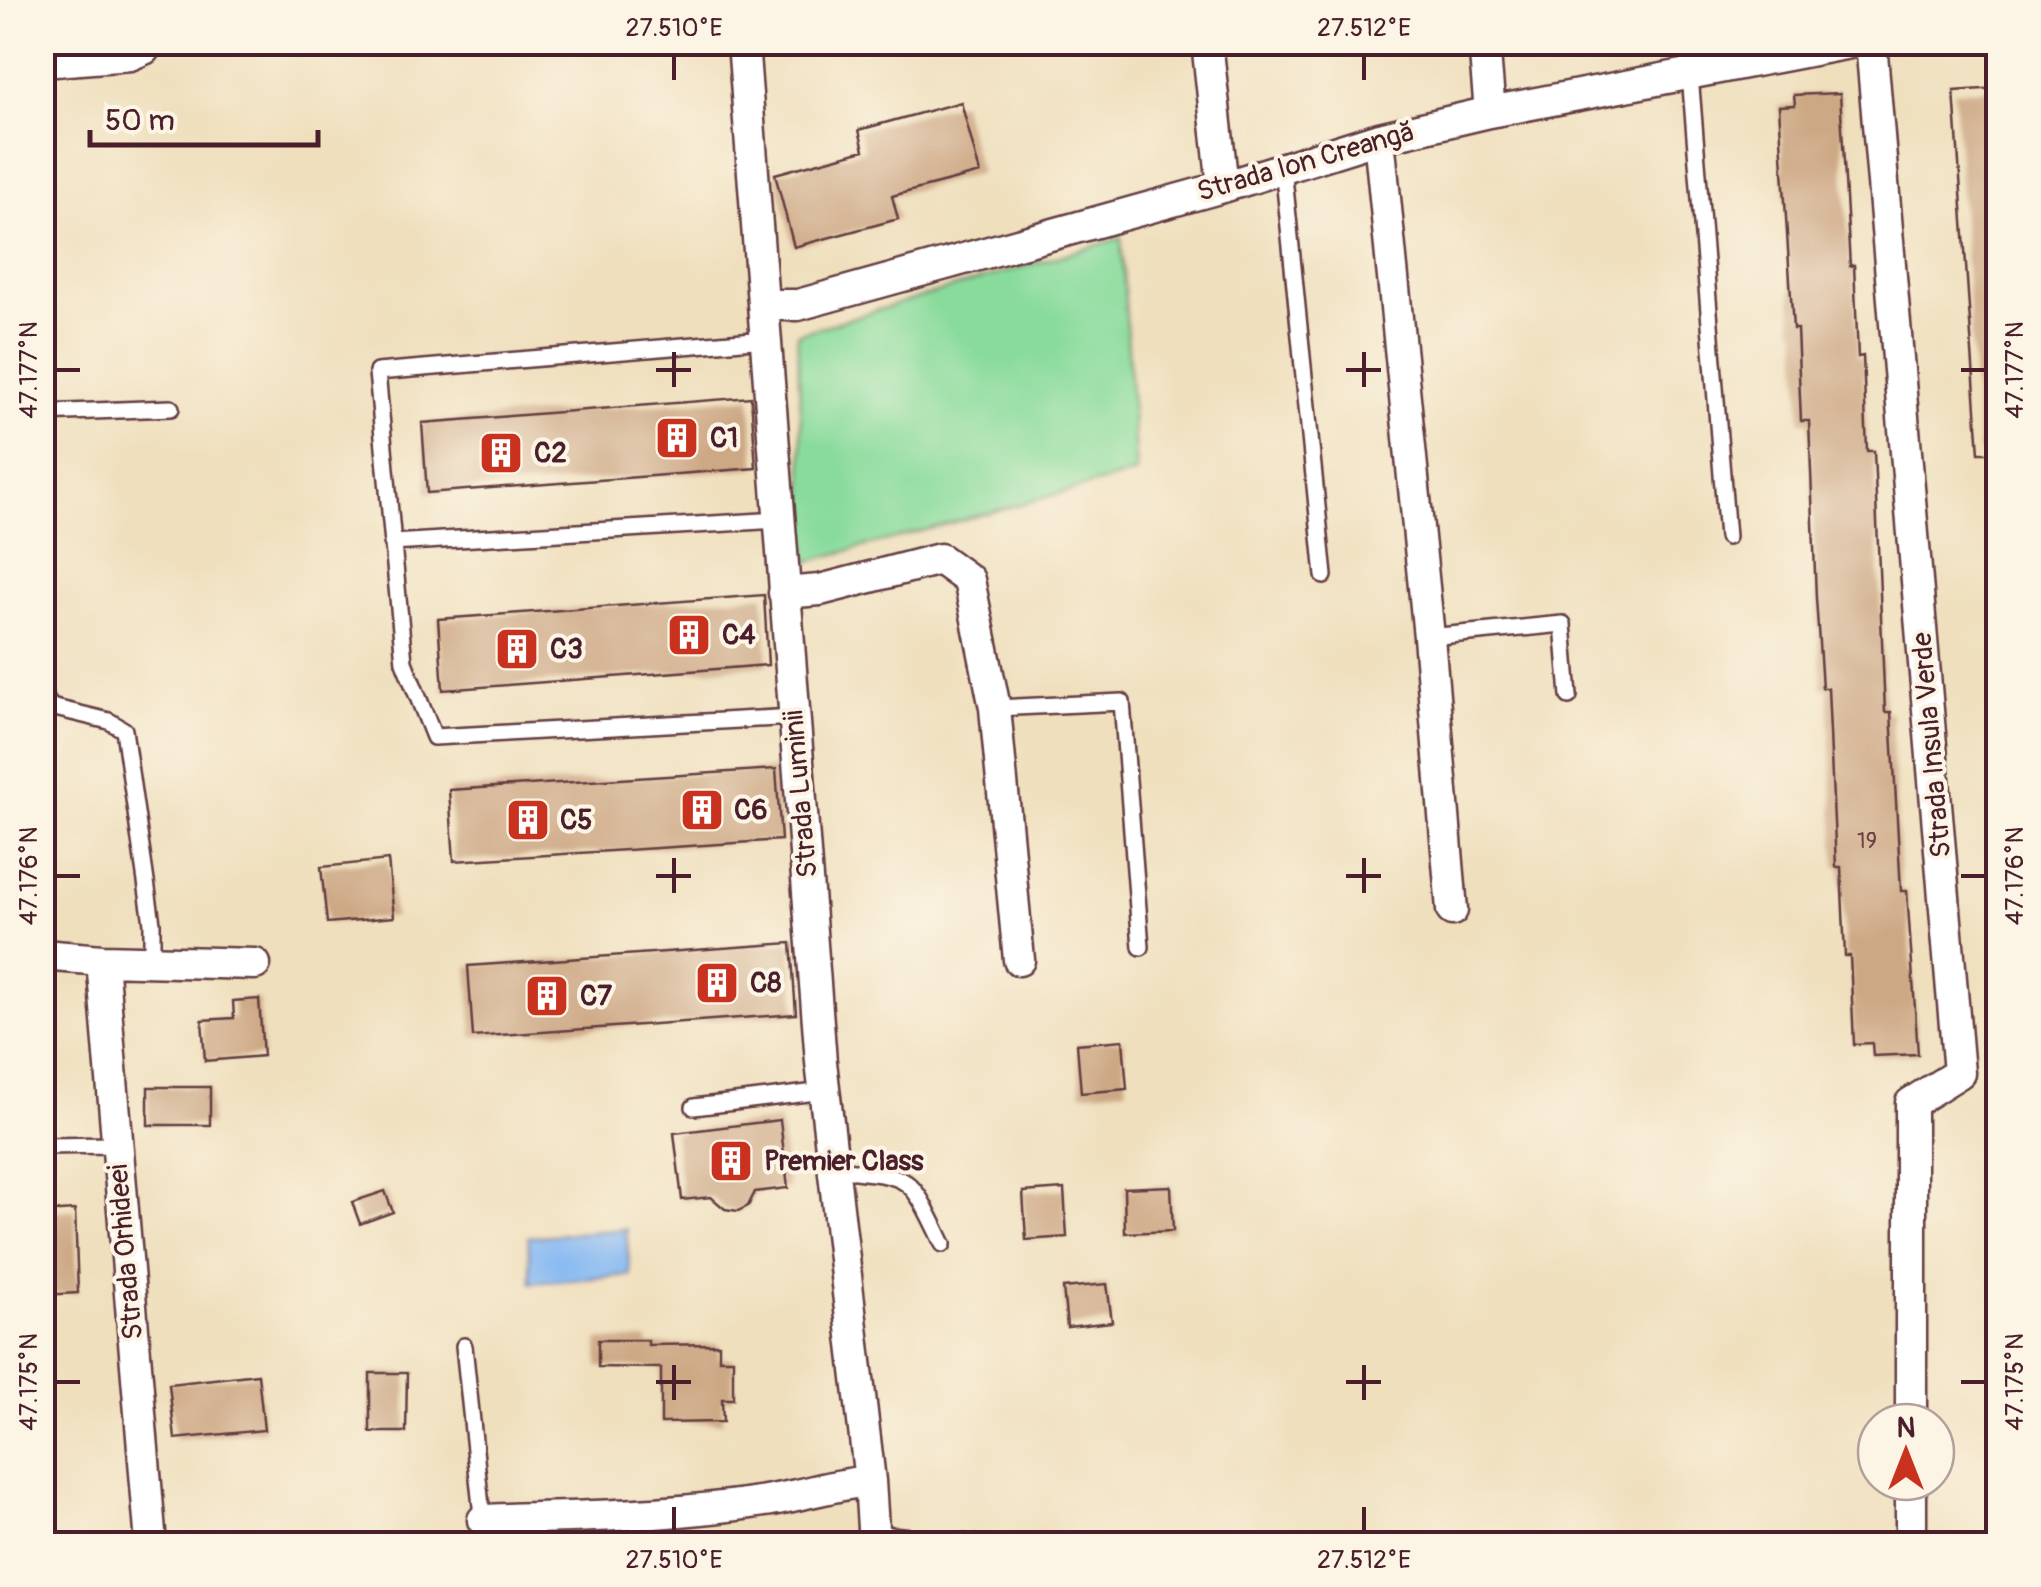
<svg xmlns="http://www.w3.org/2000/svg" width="2041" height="1587" font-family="Pangolin,sans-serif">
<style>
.green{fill:#89db9c;stroke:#6a7d64;stroke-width:2.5}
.water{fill:#85b8f2;stroke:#686c8e;stroke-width:2.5}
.building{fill:#cda885}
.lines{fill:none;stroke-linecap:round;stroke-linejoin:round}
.service-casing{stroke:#633c41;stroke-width:20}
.minor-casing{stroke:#633c41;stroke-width:35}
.service{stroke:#fff;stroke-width:15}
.minor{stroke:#fff;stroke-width:30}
.ticks{fill:none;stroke:#4a1f2b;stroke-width:4}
.labels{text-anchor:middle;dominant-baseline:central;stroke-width:8;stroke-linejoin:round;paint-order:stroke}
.number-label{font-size:22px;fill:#6b4142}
.street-label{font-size:28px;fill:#4a1f2b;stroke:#fcf5e5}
.poi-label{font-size:28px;font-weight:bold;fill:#4a1f2b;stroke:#fcf5e5;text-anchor:start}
.neatline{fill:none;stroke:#4a1f2b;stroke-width:4}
.ticks-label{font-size:25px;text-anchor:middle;fill:#4a1f2b}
</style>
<rect width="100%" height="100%" fill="#fcf5e5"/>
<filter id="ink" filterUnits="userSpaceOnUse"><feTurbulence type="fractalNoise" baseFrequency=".01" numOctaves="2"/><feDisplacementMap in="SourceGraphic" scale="20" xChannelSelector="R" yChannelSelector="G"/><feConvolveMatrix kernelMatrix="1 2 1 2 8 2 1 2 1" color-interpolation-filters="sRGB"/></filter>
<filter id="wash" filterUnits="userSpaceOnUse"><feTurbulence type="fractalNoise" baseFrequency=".0048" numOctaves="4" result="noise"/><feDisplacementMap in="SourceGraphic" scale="40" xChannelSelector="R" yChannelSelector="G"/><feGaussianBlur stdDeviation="2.25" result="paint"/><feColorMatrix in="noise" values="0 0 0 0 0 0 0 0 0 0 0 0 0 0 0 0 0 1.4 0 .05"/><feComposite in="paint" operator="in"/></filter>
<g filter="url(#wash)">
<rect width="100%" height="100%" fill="#efdfbd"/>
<!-- green -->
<path class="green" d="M 1121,238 L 1136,473 L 807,562 L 797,334 Z"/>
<!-- water -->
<path class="water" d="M 626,1229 L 630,1275 L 531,1283 L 528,1237 Z"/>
<g id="blocks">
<!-- building -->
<path class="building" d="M 1998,88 L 1998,453 L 1979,453 L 1954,91 Z
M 1840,93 L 1850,266 L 1854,265 L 1858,357 L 1863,356 L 1867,451 L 1874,451 L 1885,712 L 1891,712 L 1901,891 L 1907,891 L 1918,1054 L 1873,1056 L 1872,1043 L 1854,1044 L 1850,956 L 1845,956 L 1841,867 L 1836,867 L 1828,688 L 1822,688 L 1816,598 L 1809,421 L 1801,421 L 1797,329 L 1793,329 L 1779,106 L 1795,105 L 1794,95 Z
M 961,102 L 980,173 L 892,196 L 898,219 L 794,247 L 775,174 L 864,150 L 859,130 Z
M 751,397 L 756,468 L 427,493 L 422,423 Z
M 764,595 L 768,665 L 443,690 L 438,619 Z
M 776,769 L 781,840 L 454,861 L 449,790 Z
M 388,860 L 394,917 L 327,923 L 321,867 Z
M 791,943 L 796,1014 L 473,1037 L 468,966 Z
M 259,999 L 263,1056 L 205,1061 L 202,1020 L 234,1018 L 233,1001 Z
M 1123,1040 L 1127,1089 L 1081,1093 L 1077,1044 Z
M 148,1087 L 210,1087 L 210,1125 L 148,1125 Z
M 780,1120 L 788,1188 L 755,1192 L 748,1206 L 738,1211 L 725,1209 L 711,1197 L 682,1200 L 674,1133 Z
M 1171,1186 L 1173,1231 L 1125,1233 L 1124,1188 Z
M 1064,1189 L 1067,1237 L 1026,1240 L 1023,1192 Z
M 385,1191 L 393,1212 L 360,1224 L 352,1202 Z
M 75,1210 L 78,1293 L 42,1295 L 42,1212 Z
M 1107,1284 L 1112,1322 L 1067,1327 L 1063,1288 Z
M 598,1340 L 648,1340 L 648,1345 L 719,1344 L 719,1359 L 733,1359 L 733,1399 L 722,1399 L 723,1422 L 661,1423 L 661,1368 L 598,1367 Z
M 370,1373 L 407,1373 L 406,1432 L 370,1432 Z
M 258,1374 L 264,1430 L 175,1439 L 169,1384 Z"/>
</g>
</g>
<g filter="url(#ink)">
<use href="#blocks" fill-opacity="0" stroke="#633c41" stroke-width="2.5"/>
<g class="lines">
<defs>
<path id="service" d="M 1690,74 L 1727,537
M 1283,167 L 1324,576
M 766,339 L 377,372 L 404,662 L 434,737 L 794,717
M 42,413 L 171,408
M 392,543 L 778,520
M 1429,637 L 1563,624 L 1569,696
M 42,677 L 45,698 L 51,707 L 109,721 L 124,730 L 152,923 L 152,960
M 995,708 L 1122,702 L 1141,947
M 694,1107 L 824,1091
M 42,1146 L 117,1145
M 833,1169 C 913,1177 908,1171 943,1244
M 464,1346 L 485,1544
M 873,1533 L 978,1544"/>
<path id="minor" d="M 743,42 L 821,1062 L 870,1481 L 874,1544
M 1207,42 L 1223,187
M 1484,42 L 1490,112
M 1871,42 L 1959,1073 L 1911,1103 L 1911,1422
M 42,62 L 130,55 L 144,49 L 147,42
M 1379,138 L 1429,637 L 1452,910
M 764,305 L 798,305 L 1223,187 L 1379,138 L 1490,112 L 1855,42
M 784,593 L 820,590 L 940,559 L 969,580 L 995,708 L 1019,960
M 42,955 L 102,960 L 255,964
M 102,960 L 151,1544
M 1911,1482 L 1911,1544
M 483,1520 C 577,1516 672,1516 765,1501 C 801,1496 834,1484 870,1481"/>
</defs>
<!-- service casing -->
<use href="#service" class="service-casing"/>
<!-- minor casing -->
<use href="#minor" class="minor-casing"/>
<!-- service -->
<use href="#service" class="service"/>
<!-- minor -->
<use href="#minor" class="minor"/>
</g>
</g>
<!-- ticks -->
<path class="ticks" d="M 674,55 L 674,80M 1364,55 L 1364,80M 674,352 L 674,387M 1364,352 L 1364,387M 55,370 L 80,370M 656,370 L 691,370M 1346,370 L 1381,370M 1961,370 L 1986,370M 674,858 L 674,893M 1364,858 L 1364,893M 55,876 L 80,876M 656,876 L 691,876M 1346,876 L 1381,876M 1961,876 L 1986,876M 674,1365 L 674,1400M 1364,1365 L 1364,1400M 55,1382 L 80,1382M 656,1382 L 691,1382M 1346,1382 L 1381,1382M 1961,1382 L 1986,1382M 674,1507 L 674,1532M 1364,1507 L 1364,1532"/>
<!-- icons -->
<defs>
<symbol id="building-square" viewBox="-11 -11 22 22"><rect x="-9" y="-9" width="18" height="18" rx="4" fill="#c8321e" stroke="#fcf5e5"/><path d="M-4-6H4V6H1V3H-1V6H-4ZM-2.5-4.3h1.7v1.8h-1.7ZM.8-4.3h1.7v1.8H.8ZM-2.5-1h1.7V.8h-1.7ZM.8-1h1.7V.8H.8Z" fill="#fff"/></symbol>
</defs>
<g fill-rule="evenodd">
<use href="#building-square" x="652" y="413" width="50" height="50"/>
<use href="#building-square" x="476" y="428" width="50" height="50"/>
<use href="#building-square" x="664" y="610" width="50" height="50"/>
<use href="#building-square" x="492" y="624" width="50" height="50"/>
<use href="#building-square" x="677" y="785" width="50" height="50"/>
<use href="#building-square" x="503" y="795" width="50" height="50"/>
<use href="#building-square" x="692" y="958" width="50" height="50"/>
<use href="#building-square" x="522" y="971" width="50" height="50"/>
<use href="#building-square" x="706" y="1136" width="50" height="50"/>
</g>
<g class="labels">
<!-- number labels -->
<g class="number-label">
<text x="1867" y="841">19</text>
</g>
<!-- street labels -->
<g class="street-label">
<text transform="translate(1306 162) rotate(-16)">Strada Ion Creangă</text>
<text transform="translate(1932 745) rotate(-95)">Strada Insula Verde</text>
<text transform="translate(801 794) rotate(-95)">Strada Luminii</text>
<text transform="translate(126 1252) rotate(-95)">Strada Orhideei</text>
</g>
<!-- poi labels -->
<g class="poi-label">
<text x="710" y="438">C1</text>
<text x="534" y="453">C2</text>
<text x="722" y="635">C4</text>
<text x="550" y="649">C3</text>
<text x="734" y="810">C6</text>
<text x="560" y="820">C5</text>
<text x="750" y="983">C8</text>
<text x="580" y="996">C7</text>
<text x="764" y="1161">Premier Class</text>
</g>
</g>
<!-- margin -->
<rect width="2041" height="1587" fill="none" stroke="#fcf5e5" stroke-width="110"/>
<!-- north arrow -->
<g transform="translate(1906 1452)"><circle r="48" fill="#fcf5e5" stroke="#b59f9b" stroke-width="2.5"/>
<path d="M0-8L18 38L0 25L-18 38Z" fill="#c8321e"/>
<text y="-15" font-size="28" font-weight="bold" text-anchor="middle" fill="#4a1f2b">N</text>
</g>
<!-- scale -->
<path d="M90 130v15h228v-15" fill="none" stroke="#4a1f2b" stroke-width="5"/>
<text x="105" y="130" font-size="30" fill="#4a1f2b" stroke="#fcf5e5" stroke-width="8" paint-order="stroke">50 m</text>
<rect x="55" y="55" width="1931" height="1477" class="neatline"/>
<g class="ticks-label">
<text x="674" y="36">27.510°E</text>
<text x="1364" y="36">27.512°E</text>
<text transform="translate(28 370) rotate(-90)" y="9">47.177°N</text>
<text transform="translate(2014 370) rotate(-90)" y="9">47.177°N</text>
<text transform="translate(28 876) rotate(-90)" y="9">47.176°N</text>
<text transform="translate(2014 876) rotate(-90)" y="9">47.176°N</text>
<text transform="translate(28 1382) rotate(-90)" y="9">47.175°N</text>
<text transform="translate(2014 1382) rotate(-90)" y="9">47.175°N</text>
<text x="674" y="1568">27.510°E</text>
<text x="1364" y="1568">27.512°E</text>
</g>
</svg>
